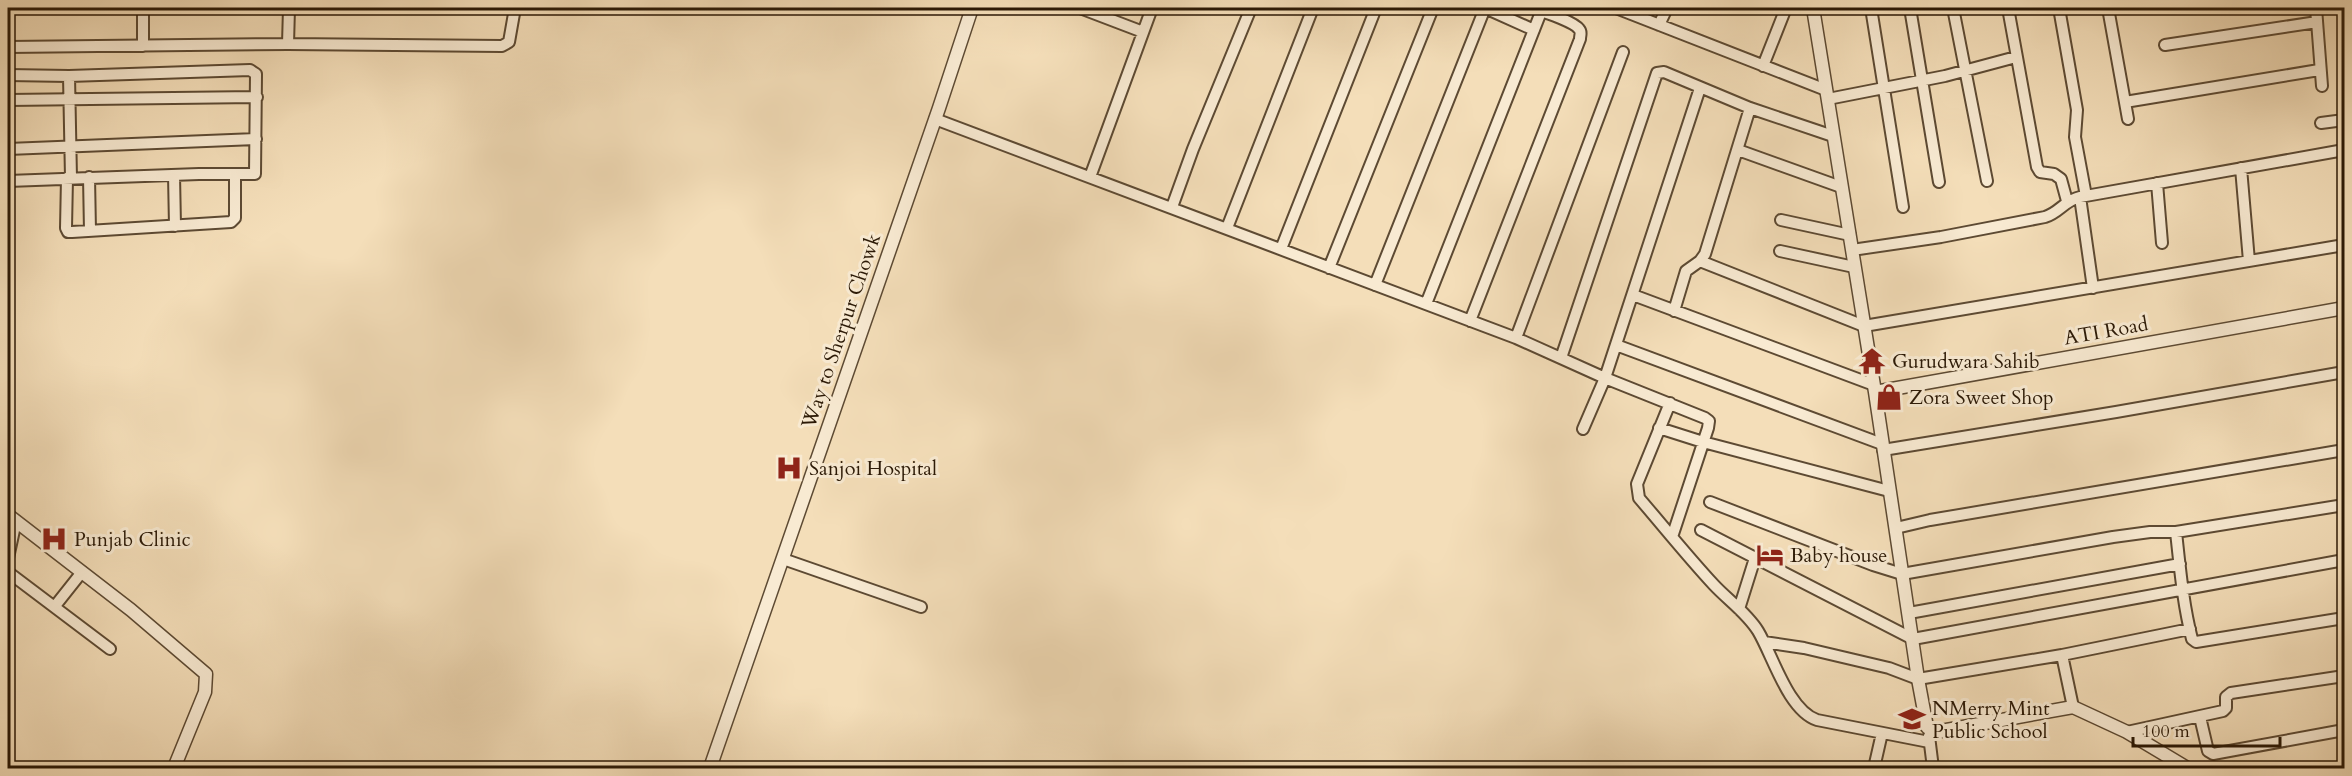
<svg xmlns="http://www.w3.org/2000/svg" width="2352" height="776" font-family="Cardo,serif">
<style>
.lines{fill:none;stroke-linecap:round;stroke-linejoin:round}
.minor-casing{stroke:#5d4a33;stroke-width:14}
.tertiary-casing{stroke:#5d4a33;stroke-width:15}
.minor{stroke:#f8ead2;stroke-width:10}
.tertiary{stroke:#f8ead2;stroke-width:12}
.labels{text-anchor:middle;dominant-baseline:central;stroke-width:6;stroke-linejoin:round;paint-order:stroke}
.street-label{font-size:20px;fill:#2b1906;stroke:#f8ead2}
.poi-label{font-size:20px;fill:#2b1906;stroke:#f8ead2;text-anchor:start}
</style>
<rect width="100%" height="100%" fill="#f4deb9"/>
<filter id="stains"><feTurbulence type="fractalNoise" baseFrequency=".00333" numOctaves="4"/><feColorMatrix values="0 0 0 0 .2 0 0 0 0 .09 0 0 0 0 .02 0 0 0 .5 -.17"/></filter>
<radialGradient id="worn" r=".72"><stop offset=".6" stop-color="#630" stop-opacity="0"/><stop offset="1" stop-color="#630" stop-opacity=".3"/></radialGradient>
<g class="lines">
<defs>
<path id="minor" d="M 143,8 L 143,46
M 1080,8 L 1143,32
M 1485,8 L 1534,30
M 1616,8 L 1826,90
M 1871,8 L 1903,207
M 1910,8 L 1939,182
M 1953,8 L 1987,181
M 2008,8 L 2037,167 L 2040,172 L 2054,174 L 2061,179 L 2067,201
M 2059,8 L 2077,110 L 2075,137 L 2086,196
M 2108,8 L 2128,119
M 2316,8 L 2322,86
M 1659,25 L 1667,8
M 288,44 L 289,8
M 2165,45 L 2317,22
M 8,47 L 288,44 L 502,46 L 509,42 L 515,8
M 1763,66 L 1786,8
M 8,75 L 69,76 L 250,70 L 256,74 L 255,174 L 199,174 L 8,181
M 69,76 L 71,178
M 1828,99 L 1945,76 L 2016,57
M 8,100 L 257,97
M 2125,102 L 2319,70
M 935,119 L 1516,338 L 1605,378 L 1705,418 L 1709,421 L 1708,428 L 1672,537
M 2321,123 L 2344,120
M 8,149 L 256,139
M 1738,150 L 1841,187
M 2241,168 L 2249,261
M 174,175 L 175,226
M 89,177 L 90,231
M 1090,177 L 1152,8
M 67,178 L 66,228 L 68,232 L 72,232 L 231,222 L 235,218 L 235,175
M 2157,183 L 2162,243
M 2080,197 L 2093,288
M 1172,207 L 1193,149 L 1251,8
M 1781,220 L 1850,235
M 1227,228 L 1313,8
M 1281,249 L 1376,8
M 1852,250 L 1941,237 L 2045,217 C 2059,213 2065,200 2080,197 L 2344,150
M 1780,251 L 1854,267
M 1700,261 L 1864,326 L 2344,245
M 1329,268 L 1433,8
M 1375,285 L 1485,8
M 1633,295 L 1874,385
M 1426,304 L 1541,12 C 1547,12 1575,23 1579,29 C 1582,32 1580,35 1580,39 L 1470,321
M 1674,311 L 1686,271 L 1700,261 L 1705,254 L 1750,108
M 1516,338 L 1623,52
M 1616,345 L 1882,444
M 1561,358 L 1657,73 L 1664,72 L 1750,108 L 1833,136
M 1670,403 L 1637,484 L 1639,498 C 1664,527 1688,557 1714,585 C 1728,600 1747,613 1758,631 C 1773,656 1788,710 1817,720 L 1929,742
M 1659,428 L 1703,442 L 1889,491
M 1583,429 L 1605,378 L 1700,88
M 1883,450 L 2116,412 L 2344,372
M 1710,502 L 1873,565 L 1902,574 L 2113,537 L 2150,532 L 2176,532 L 2344,505
M 1896,528 L 1930,520 L 2344,450
M 1701,530 L 1913,639 L 2344,560
M 2176,532 C 2180,568 2183,604 2192,639 L 2196,642 L 2344,618
M 8,558 L 16,521
M 783,559 L 921,607
M 8,572 L 110,649
M 55,606 L 82,572
M 1739,609 L 1755,558
M 1909,613 L 2180,564
M 1764,642 L 1804,648 L 1889,668 L 1918,679 L 2062,655 L 2190,629
M 2062,655 L 2073,707
M 2200,717 L 2208,751 L 2213,754 L 2344,730
M 2127,732 L 2223,711 L 2226,708 L 2226,697 L 2231,693 L 2344,676
M 1929,736 L 1933,768
M 1874,768 L 1882,733"/>
<path id="tertiary" d="M 1813,8 L 1875,392 L 1918,679 L 1927,727 L 1932,731 L 1941,731 L 2073,707 L 2127,732 L 2187,768
M 1875,392 L 2344,308
M 8,515 L 131,610 L 206,674 L 205,692 L 174,768
M 710,768 L 939,108 L 972,8"/>
</defs>
<!-- minor casing -->
<use href="#minor" class="minor-casing"/>
<!-- tertiary casing -->
<use href="#tertiary" class="tertiary-casing"/>
<!-- minor -->
<use href="#minor" class="minor"/>
<!-- tertiary -->
<use href="#tertiary" class="tertiary"/>
</g>
<!-- icons -->
<defs>
<symbol id="temple-bare" viewBox="-9 -9 18 18"><path d="M0-6L5-2H3V0L6.5 2.5H4V6H1.5V3h-3V6H-4V2.5H-6.5L-3 0V-2H-5Z" fill="#8f2418" stroke="#f8ead2" stroke-width="2.5" paint-order="stroke"/></symbol>
<symbol id="shop-bare" viewBox="-9 -9 18 18"><path d="M-5-2.5h2.3a2.7 3.5 0 0 1 5.4 0H5L5.5 6h-11ZM-1.5-2.5h3a1.5 2.3 0 0 0-3 0Z" fill="#8f2418" stroke="#f8ead2" stroke-width="2.5" paint-order="stroke"/></symbol>
<symbol id="hospital-bare" viewBox="-9 -9 18 18"><path d="M-5-5h3v3.5h4V-5h3V5h-3V1.5h-4V5h-3Z" fill="#8f2418" stroke="#f8ead2" stroke-width="2.5" paint-order="stroke"/></symbol>
<symbol id="hotel-bare" viewBox="-9 -9 18 18"><path d="M-6-4.5h1.5V1H6V5H4.5V3h-9V5H-6ZM-4 0a1.8 1.8 0 1 1 3.6 0ZM.5 0V-2.5h3Q6-2.5 6 0Z" fill="#8f2418" stroke="#f8ead2" stroke-width="2.5" paint-order="stroke"/></symbol>
<symbol id="school-bare" viewBox="-9 -9 18 18"><path d="M0-5L7-2L0 1L-7-2ZM-4 1L0 2.5L4 1V4Q0 6-4 4Z" fill="#8f2418" stroke="#f8ead2" stroke-width="2.5" paint-order="stroke"/></symbol>
</defs>
<g fill-rule="evenodd">
<use href="#temple-bare" x="1853" y="342" width="38" height="38"/>
<use href="#shop-bare" x="1870" y="378" width="38" height="38"/>
<use href="#hospital-bare" x="770" y="449" width="38" height="38"/>
<use href="#hospital-bare" x="35" y="520" width="38" height="38"/>
<use href="#hotel-bare" x="1751" y="536" width="38" height="38"/>
<use href="#school-bare" x="1893" y="700" width="38" height="38"/>
</g>
<g class="labels">
<!-- street labels -->
<g class="street-label">
<text transform="translate(841 331) rotate(-71)">Way to Sherpur Chowk</text>
<text transform="translate(2106 331) rotate(-10)">ATI Road</text>
</g>
<!-- poi labels -->
<g class="poi-label">
<text x="1892" y="361">Gurudwara Sahib</text>
<text x="1909" y="397">Zora Sweet Shop</text>
<text x="809" y="468">Sanjoi Hospital</text>
<text x="74" y="539">Punjab Clinic</text>
<text x="1790" y="555">Baby house</text>
<text x="1932" y="708">NMerry Mint<tspan x="1932" dy="23">Public School</tspan></text>
</g>
</g>
<!-- margin -->
<rect width="2352" height="776" fill="none" stroke="#f4deb9" stroke-width="30"/>
<rect x="9" y="9" width="2334" height="758" fill="none" stroke="#2b1906" stroke-width="3"/>
<rect x="15" y="15" width="2322" height="746" fill="none" stroke="#2b1906" stroke-width="1.5"/>
<!-- scale -->
<path d="M2133 737v9h147v-9" fill="none" stroke="#2b1906" stroke-width="3"/>
<text x="2142" y="737" font-size="18" fill="#2b1906" stroke="#f8ead2" stroke-width="4.5" paint-order="stroke">100 m</text>
<rect width="100%" height="100%" filter="url(#stains)"/>
<rect width="100%" height="100%" fill="url(#worn)"/>
</svg>
